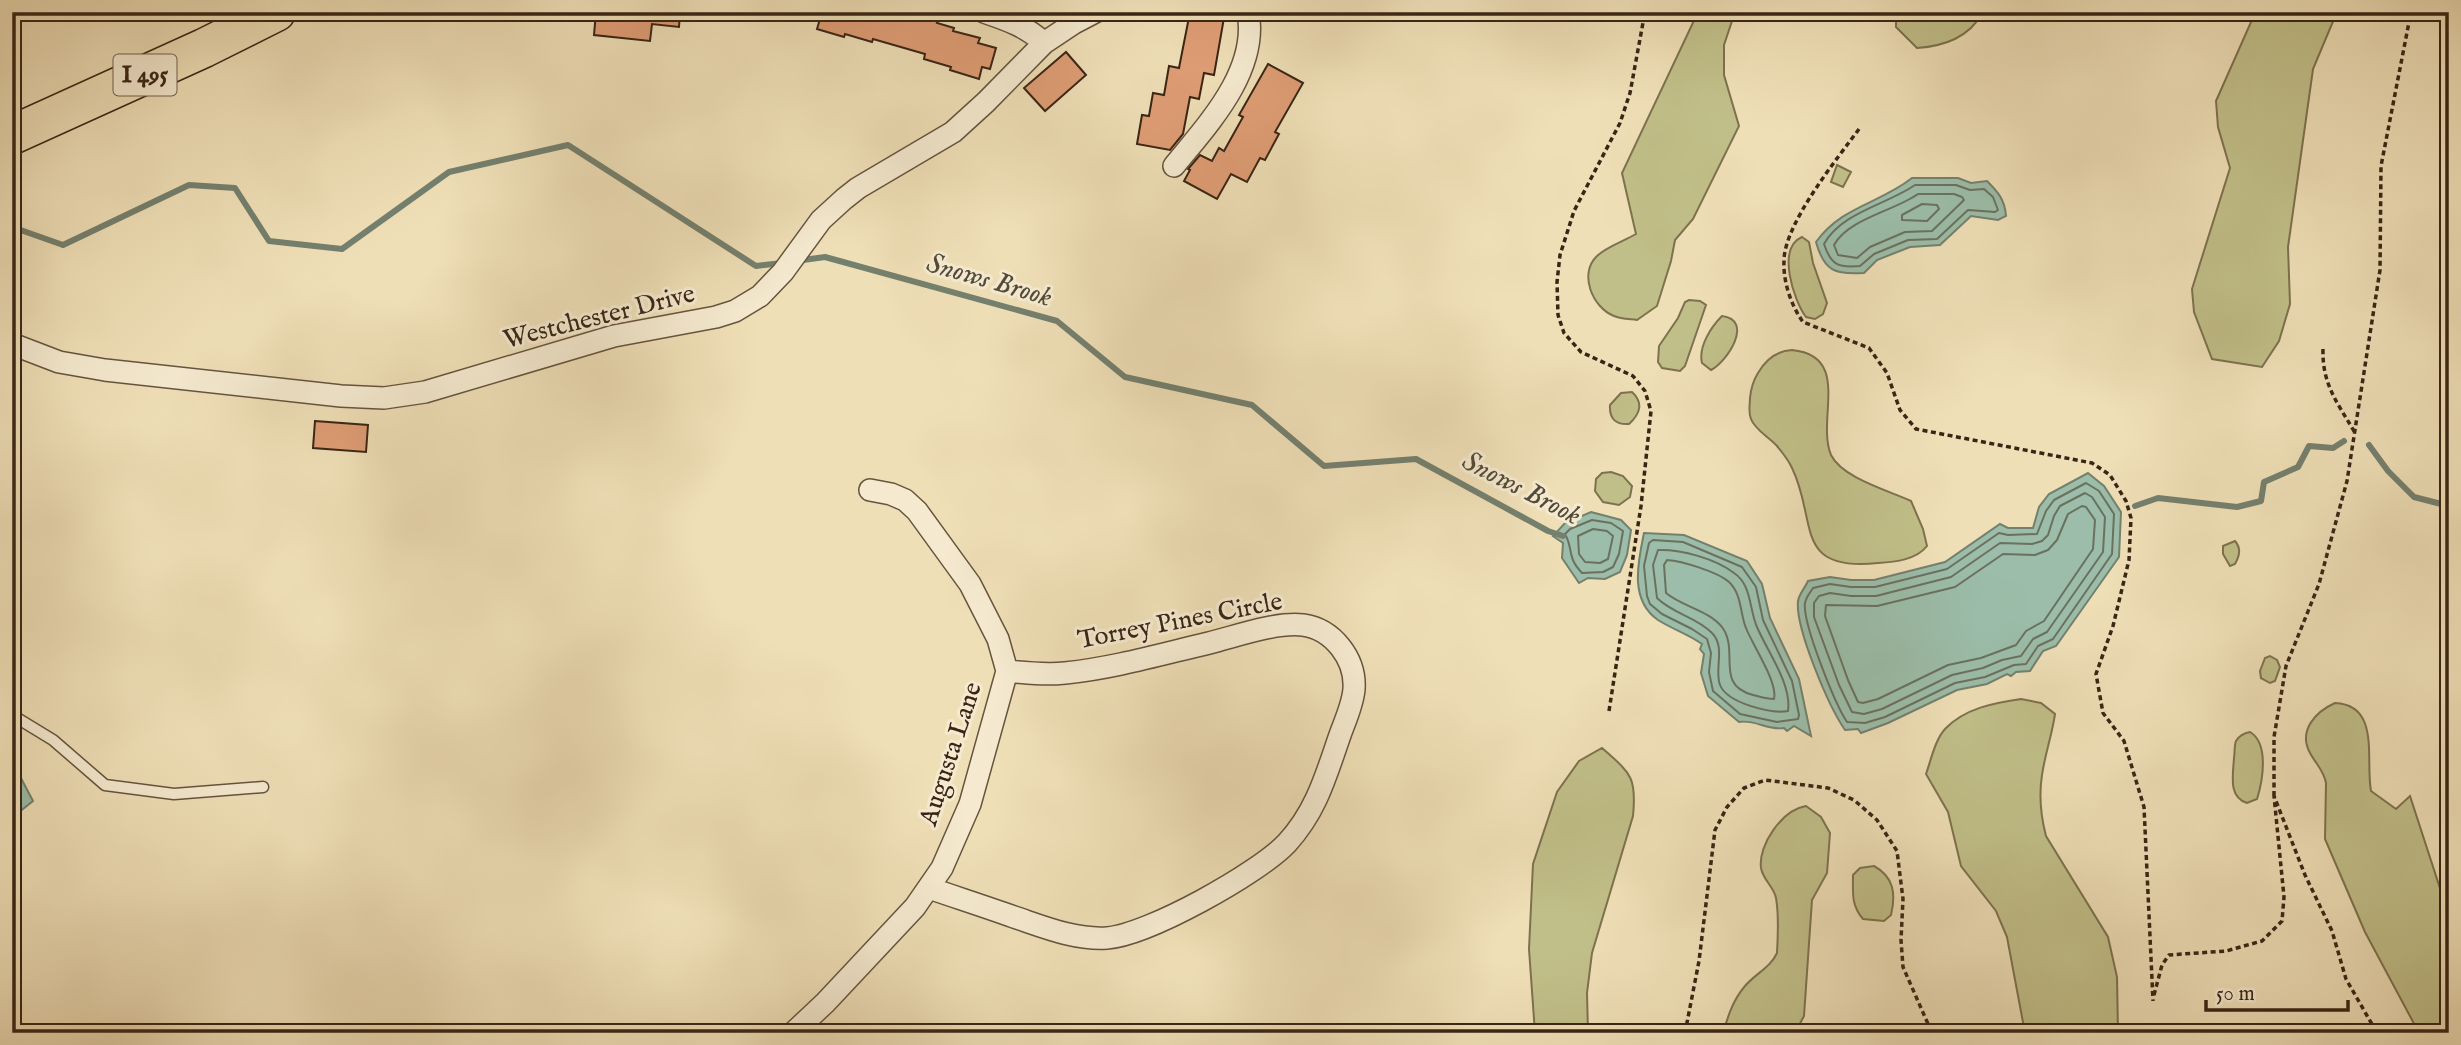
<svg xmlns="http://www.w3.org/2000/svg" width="2461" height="1045" font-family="'IM FELL English',serif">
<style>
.green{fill:#c1bf89;stroke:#7d724f;stroke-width:2}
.water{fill:#9bbda9;stroke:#74806e;stroke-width:2}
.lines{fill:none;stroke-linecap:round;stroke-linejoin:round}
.shore{stroke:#6a715f;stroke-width:2}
.stream{stroke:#74806e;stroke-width:6}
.building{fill:#df9d75;stroke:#392515;stroke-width:2}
.lane-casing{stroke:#66543e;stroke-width:13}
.street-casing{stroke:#66543e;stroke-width:24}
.highway-casing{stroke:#392515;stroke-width:41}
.path{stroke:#392515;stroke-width:3.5;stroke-dasharray:5 3.5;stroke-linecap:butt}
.lane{stroke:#f5ead0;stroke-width:10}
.street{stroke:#f5ead0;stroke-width:21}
.highway{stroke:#efdfb7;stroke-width:38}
.labels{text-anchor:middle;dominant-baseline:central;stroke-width:6;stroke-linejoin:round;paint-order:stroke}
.shield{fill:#f5ead0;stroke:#71604d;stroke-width:2}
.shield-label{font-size:24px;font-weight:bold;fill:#392515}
.street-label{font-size:26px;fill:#392515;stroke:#f5ead0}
.water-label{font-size:28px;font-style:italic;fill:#524b3a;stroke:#f5ead0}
</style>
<rect width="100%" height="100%" fill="#efdfb7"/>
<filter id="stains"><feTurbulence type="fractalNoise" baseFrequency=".00286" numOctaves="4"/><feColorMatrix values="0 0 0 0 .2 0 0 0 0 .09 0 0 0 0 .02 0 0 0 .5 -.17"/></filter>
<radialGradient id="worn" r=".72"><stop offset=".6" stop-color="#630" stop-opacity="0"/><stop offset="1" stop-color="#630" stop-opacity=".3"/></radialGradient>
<!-- green -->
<path class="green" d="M 1698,12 L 1735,12 L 1724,45 L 1724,75 L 1739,126 L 1693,219 L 1675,240 L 1671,261 L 1657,306 L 1637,320 C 1630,319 1621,319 1614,316 C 1593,308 1578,274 1597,256 C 1606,247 1624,241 1636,234 L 1622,173 Z
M 1896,12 L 1983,12 C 1969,38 1944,46 1917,48 L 1896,27 Z
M 2258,12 L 2337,12 L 2313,69 L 2288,247 L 2290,304 L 2279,341 L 2262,367 L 2212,359 L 2194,312 L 2192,289 L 2230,168 L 2218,127 L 2216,101 L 2251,22 Z
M 1837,165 L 1851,172 L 1843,187 L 1831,182 Z
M 1802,237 L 1809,242 L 1813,263 L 1827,303 L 1823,314 L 1815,319 L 1806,317 C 1794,301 1776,248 1802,237 Z
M 1689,300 L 1700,301 L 1706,305 L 1685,366 L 1680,371 L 1662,368 L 1658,362 L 1659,346 L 1678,318 L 1685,302 Z
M 1722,316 C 1754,320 1728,361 1711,370 L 1702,363 C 1698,347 1711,327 1722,316 Z
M 1792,350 C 1852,356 1816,419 1831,455 C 1842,478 1890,491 1911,501 L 1923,529 L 1927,546 C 1916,560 1895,562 1878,563 C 1792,572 1818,521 1792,468 C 1789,461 1782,452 1777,446 C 1769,437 1755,430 1751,419 C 1748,412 1750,405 1750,398 C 1751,387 1753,381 1758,373 C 1766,359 1776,351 1792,350 Z
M 1632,392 C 1644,403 1640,414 1629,424 C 1616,425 1609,419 1610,405 L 1621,393 Z
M 1611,472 L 1623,476 L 1632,486 L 1630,497 L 1619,505 L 1603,502 L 1595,491 L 1596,479 L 1602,473 Z
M 2235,541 C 2241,548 2240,555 2235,564 L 2230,566 L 2223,554 L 2223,546 Z
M 2270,656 L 2277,660 L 2280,667 L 2275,681 L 2270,683 L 2261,678 L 2260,671 L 2265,658 Z
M 2021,699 L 2041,703 L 2055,714 C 2052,735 2045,754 2042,775 C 2039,794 2041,817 2046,836 L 2108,937 L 2117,977 L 2118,1033 L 2025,1033 L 2007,937 L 1996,911 L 1961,866 L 1948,812 L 1926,774 C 1931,760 1935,740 1945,729 C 1965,708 1994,703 2021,699 Z
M 2335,703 C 2381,705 2365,760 2371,791 L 2396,809 L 2410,796 L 2449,916 L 2449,1033 L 2419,1033 L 2365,932 L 2325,839 L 2326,783 C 2324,771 2316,764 2310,753 C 2298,731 2315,712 2335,703 Z
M 2250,732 C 2269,743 2263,780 2257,799 L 2247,803 C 2228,797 2233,775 2234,758 C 2235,753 2234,746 2236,741 C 2239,736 2244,733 2250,732 Z
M 1602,748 C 1630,773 1637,776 1633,816 L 1592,953 L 1587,993 L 1588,1033 L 1535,1033 L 1529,949 L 1533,864 L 1557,792 L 1579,761 Z
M 1806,806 L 1821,817 L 1830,833 L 1827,873 L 1812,900 L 1804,1016 L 1795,1033 L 1723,1033 C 1728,1016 1733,1000 1745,986 C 1755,974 1771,967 1777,953 C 1778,936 1779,915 1776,898 C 1774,887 1763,880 1761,868 C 1758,845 1782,810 1806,806 Z
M 1874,866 C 1894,877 1896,894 1891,915 L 1884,921 L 1863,919 C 1851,905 1853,893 1853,875 L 1860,868 Z"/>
<!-- water -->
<path class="water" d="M 1912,178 L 1958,178 L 1971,183 L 1987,181 C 1998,192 2005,200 2006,216 L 1998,220 L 1971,216 L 1940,245 L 1910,247 L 1877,260 L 1864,273 C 1835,275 1824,271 1816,242 C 1842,206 1879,204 1912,178 Z
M 2088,473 L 2104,486 L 2121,512 L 2119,557 L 2056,646 L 2043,651 L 2030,671 L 2016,672 L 2011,676 L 2007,674 L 1987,684 L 1957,690 L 1888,723 L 1861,733 L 1858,729 L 1845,730 C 1829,707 1795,628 1798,601 C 1799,594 1805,588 1808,581 L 1830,577 L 1851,580 L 1874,580 L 1945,562 L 2000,524 L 2008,528 L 2033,528 L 2039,507 L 2049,494 Z
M 1591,512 L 1621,520 L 1631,530 L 1627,555 L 1620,572 L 1605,579 L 1588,578 L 1579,583 L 1562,558 L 1563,543 L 1553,536 L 1565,523 Z
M 1644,533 L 1684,535 L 1747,561 L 1762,584 L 1770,618 L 1799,679 L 1811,736 L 1794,726 L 1787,731 L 1784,728 C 1768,731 1755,719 1739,722 L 1708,696 L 1701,673 L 1704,654 L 1700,649 L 1702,644 C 1688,634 1672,629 1658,620 C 1629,600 1638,562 1644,533 Z
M 12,761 L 33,801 L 13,817 L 12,816 Z"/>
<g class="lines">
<!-- shore -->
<path class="shore" d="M 1915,185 L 1956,185 L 1970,190 L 1984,189 L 1993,197 L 1998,210 L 1995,212 L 1968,210 L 1937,239 L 1908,240 L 1874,254 L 1860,266 C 1838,268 1831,265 1824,244 C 1842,212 1886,205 1915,185 Z
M 1918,194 L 1954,194 L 1962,197 L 1964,200 L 1932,231 L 1905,232 L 1870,247 L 1857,258 L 1838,255 L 1834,245 C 1848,219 1894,211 1918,194 Z
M 1922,204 L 1937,205 L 1939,209 L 1927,221 L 1902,220 L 1902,215 Z
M 2086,483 L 2099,491 L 2114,514 L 2112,554 L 2053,639 L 2038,646 L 2026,664 L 2014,665 L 1985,677 L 1955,683 L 1885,717 L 1865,723 L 1847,722 C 1835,704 1802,622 1805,603 C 1806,597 1810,593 1813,588 L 1830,584 L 1851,587 L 1875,587 L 1947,569 L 1999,533 L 2008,535 L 2037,534 L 2046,511 L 2054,500 Z
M 2085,493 L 2092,497 L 2105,517 L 2103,552 L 2047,632 L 2033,639 L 2021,656 L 2002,660 L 1983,668 L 1952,675 L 1882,709 L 1864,714 L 1852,712 L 1839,685 L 1814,617 L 1814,603 L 1819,596 L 1830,593 L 1851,596 L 1876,596 L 1951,577 L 2000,543 L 2032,544 L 2042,541 L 2048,535 L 2054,516 L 2060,506 Z
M 2082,506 L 2086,507 L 2095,520 L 2093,549 L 2044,621 L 2026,631 L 2016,645 L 1981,658 L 1948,665 L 1878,699 L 1863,703 L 1858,702 L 1848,680 L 1825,616 L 1826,605 L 1877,606 L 1955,587 L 2003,554 L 2035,555 L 2048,550 L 2057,540 L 2068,514 Z
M 1592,520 L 1611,523 L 1623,531 L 1619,554 L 1613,567 L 1603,572 L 1582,573 C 1566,556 1574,550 1565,534 L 1570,529 Z
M 1593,529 L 1607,531 L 1613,536 L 1608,559 L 1600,563 L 1585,562 L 1579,554 L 1578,536 Z
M 1653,540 L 1683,542 L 1742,567 L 1756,587 L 1763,620 L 1792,681 L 1799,715 L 1798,719 L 1777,722 L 1740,714 L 1713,691 L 1709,672 L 1711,653 L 1707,639 L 1692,629 L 1662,614 L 1650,604 L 1647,596 L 1644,566 L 1649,543 Z
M 1658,550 C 1681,549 1716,559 1734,573 C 1752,585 1749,609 1757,627 C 1767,651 1792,684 1788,711 C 1771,714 1727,703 1720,685 C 1714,669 1726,647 1712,633 C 1697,617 1673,614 1657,598 L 1653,565 Z
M 1667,560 C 1682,561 1718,572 1729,582 C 1742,594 1740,614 1746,628 C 1753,646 1778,682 1774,699 C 1766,699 1761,697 1753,695 C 1714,685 1740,651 1722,627 C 1708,610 1683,607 1666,593 L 1664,565 Z"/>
<!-- stream -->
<path class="stream" d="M 12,227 L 63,245 L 189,185 L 235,188 L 269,241 L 342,249 L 449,172 L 568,145 L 756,266 L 782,263
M 796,261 L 825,257 L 1057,321 L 1125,377 L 1252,405 L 1324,466 L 1416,459 L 1548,531 L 1563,536
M 2369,445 L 2388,471 L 2414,497 L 2449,506
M 2135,506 L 2158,498 L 2237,507 L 2261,501 L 2264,482 L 2298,467 L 2309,446 L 2333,448 L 2344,441"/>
</g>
<!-- building -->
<path class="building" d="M 596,12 L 680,12 L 679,27 L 652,24 L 650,41 L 594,35 Z
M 822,12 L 907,12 L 920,16 L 921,13 L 939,19 L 937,23 L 954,28 L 953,31 L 980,38 L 978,43 L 996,48 L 990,69 L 982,67 L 979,79 L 950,70 L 951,67 L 924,59 L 925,54 L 873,39 L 872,42 L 845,34 L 844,37 L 817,29 Z
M 1190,12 L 1225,12 L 1214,75 L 1204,73 L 1199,99 L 1190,97 L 1183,134 L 1170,150 L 1137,144 L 1142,115 L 1149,116 L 1153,93 L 1164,95 L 1169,66 L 1179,68 Z
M 1066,52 L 1086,75 L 1045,111 L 1024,88 Z
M 1268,64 L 1303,83 L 1275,132 L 1279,134 L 1265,160 L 1260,158 L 1247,182 L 1231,174 L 1217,199 L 1184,181 L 1190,170 L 1188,169 L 1200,155 L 1212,161 L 1219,148 L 1224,151 L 1243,117 L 1239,115 Z
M 315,421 L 368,425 L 366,452 L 313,448 Z"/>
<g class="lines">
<defs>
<path id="lane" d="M 12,715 L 53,740 L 105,785 L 174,794 L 263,787"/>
<path id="street" d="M 984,12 C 1007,20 1026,26 1044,43
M 1174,166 C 1208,124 1259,71 1248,12
M 12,344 L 59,362 L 105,370 L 341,396 L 384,398 L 425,392 L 614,336 L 716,317 L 735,311 L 760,296 L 783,272 L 821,220 L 844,199 L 858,188 L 953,132 L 986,102 L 1044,43 L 1074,23 L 1095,12
M 929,888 C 958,898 986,907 1014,917 C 1044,927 1075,940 1107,938 C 1148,935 1259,873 1287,843 C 1317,810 1326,775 1340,735 C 1345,721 1353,704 1354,689 C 1356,659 1333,629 1303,625 C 1275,622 1237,636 1209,643 C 1162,654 1114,668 1065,673 C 1045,675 1026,673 1007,671
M 793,1033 L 825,1003 L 915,907 L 942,868 L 970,804 L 1007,671 L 998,639 L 970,584 L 917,511 L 905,500 L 891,494 L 870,490"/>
<path id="highway" d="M 12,135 L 204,48 L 276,12"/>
</defs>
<!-- lane casing -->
<use href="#lane" class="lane-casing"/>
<!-- street casing -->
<use href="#street" class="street-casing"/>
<!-- highway casing -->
<use href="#highway" class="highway-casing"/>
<!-- path -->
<path class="path" d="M 1859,129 C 1837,159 1784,224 1784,261 C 1783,282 1791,305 1803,322 L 1869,348 L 1887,373 L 1900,410 L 1916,429 L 2092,463 L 2110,475 L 2126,501 L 2131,518 L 2129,560 L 2113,626 L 2096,674 L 2103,713 L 2124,741 L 2144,807 L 2153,1001
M 2323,349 C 2322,384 2337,402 2354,431
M 1609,711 L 1641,506 L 1651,411 L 1645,391 L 1633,376 L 1581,352 L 1564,333 L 1558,315 L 1557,282 L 1560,255 L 1574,211 L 1620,123 L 1630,93 L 1645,12
M 2274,796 L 2274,737 L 2286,666 L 2319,584 L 2347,481 L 2380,270 L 2381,166 L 2411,12
M 2154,995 L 2162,965 L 2169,955 L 2226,951 L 2262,941 L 2282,921 L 2284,897 L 2274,796 L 2305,875 L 2332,931 L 2346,979 L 2377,1033
M 1685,1033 L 1699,961 L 1715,830 L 1727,807 L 1744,788 L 1765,780 L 1828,788 L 1854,800 L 1877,820 L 1897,851 L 1903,899 L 1901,940 L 1903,967 L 1932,1033"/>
<!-- lane -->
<use href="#lane" class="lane"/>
<!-- street -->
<use href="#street" class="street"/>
<!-- highway -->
<use href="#highway" class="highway"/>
</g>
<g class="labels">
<!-- shield labels -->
<rect class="shield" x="113.5" y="54.5" width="63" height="41" rx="5"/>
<g class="shield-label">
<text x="145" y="75">I 495</text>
</g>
<!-- street labels -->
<g class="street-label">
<text transform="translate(599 317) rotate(-14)">Westchester Drive</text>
<text transform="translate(1180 621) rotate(-11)">Torrey Pines Circle</text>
<text transform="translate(951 754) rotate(-72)">Augusta Lane</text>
</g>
<!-- water labels -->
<g class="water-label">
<text transform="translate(989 281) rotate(16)">Snows Brook</text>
<text transform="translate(1521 489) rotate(27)">Snows Brook</text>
</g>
</g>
<!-- margin -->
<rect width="2461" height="1045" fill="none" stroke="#efdfb7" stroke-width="42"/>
<rect x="14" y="14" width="2433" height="1017" fill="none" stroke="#392515" stroke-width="3.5"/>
<rect x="21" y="21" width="2419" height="1003" fill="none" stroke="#392515" stroke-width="2"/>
<!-- scale -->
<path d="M2206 1000v10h142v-10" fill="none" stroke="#392515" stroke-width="3.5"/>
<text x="2216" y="1000" font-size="21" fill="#392515" stroke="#f5ead0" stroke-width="5" paint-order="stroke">50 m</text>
<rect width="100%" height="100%" filter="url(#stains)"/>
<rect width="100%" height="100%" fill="url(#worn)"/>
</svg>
